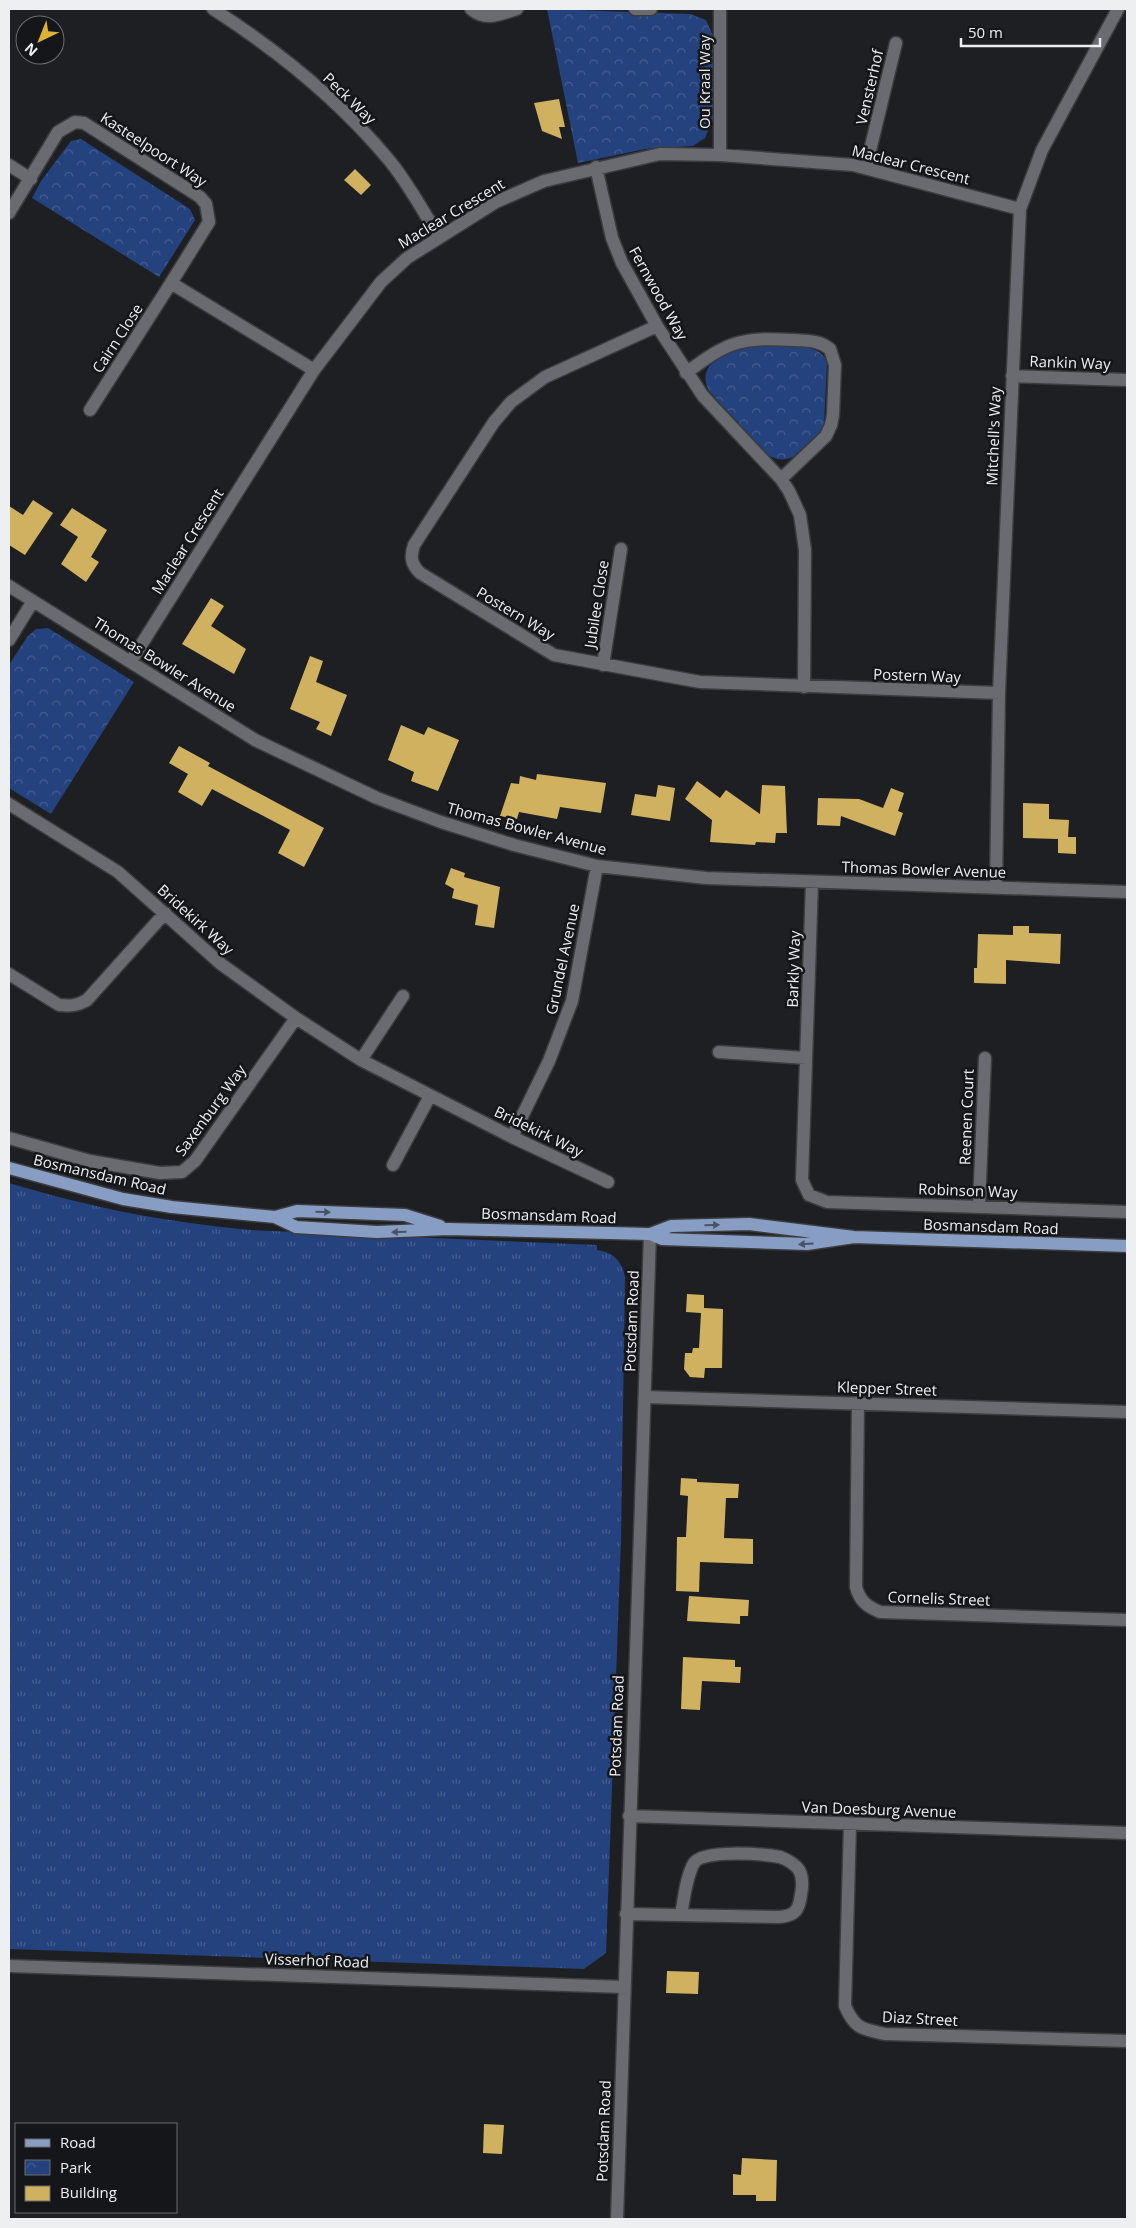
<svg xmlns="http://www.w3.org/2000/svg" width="1136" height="2228" font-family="'Open Sans',sans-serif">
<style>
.grass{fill:url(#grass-tufts)}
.park{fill:url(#park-crowns)}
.building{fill:#d0b15f}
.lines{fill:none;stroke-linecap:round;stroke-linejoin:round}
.minor-casing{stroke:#3b3c3e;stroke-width:15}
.major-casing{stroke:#3b3c3e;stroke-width:15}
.minor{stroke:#696b70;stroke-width:12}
.major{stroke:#889dc3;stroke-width:12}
.oneway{fill:#485365}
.labels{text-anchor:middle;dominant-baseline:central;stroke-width:5;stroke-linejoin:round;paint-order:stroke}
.street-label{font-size:15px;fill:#eeeff1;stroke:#141619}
</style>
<defs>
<pattern id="grass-tufts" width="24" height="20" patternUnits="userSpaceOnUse" patternTransform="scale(1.25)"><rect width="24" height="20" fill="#24427e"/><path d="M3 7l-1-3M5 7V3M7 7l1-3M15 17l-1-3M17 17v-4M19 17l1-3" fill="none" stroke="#445e91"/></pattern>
<pattern id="park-crowns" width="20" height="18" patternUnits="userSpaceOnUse" patternTransform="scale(1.25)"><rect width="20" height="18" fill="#24427e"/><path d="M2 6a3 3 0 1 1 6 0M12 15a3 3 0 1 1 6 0" fill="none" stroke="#445e91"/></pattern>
</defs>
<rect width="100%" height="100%" fill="#1d1f23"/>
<!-- grass -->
<path class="grass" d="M 9,1183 C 92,1208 165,1222 251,1230 L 597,1245 L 597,1250 C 613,1252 622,1261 625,1277 L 621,1540 L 606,1953 L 584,1969 L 9,1949 Z"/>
<!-- park -->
<path class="park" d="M 547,9 L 690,14 L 706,20 L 713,36 L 713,119 L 705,138 L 693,146 L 645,149 L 578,163 Z
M 81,139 L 190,209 L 195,220 L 159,277 L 32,198 L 41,181 L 71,141 Z
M 757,346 C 778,346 818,339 827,362 L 824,424 L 821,431 L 793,457 C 783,461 776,460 768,455 L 709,391 C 693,361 735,349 757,346 Z
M 48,628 L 134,682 L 51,814 L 9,788 L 9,665 L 27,637 L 36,629 Z"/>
<!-- building -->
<path class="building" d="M 559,99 L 565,127 L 559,127 L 562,139 L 542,131 L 534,103 Z
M 355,169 L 371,185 L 361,195 L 344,180 Z
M 33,500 L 53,513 L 25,555 L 9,545 L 9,506 L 23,515 Z
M 72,508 L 107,530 L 91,557 L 99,562 L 86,582 L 61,564 L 78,537 L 60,525 Z
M 211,598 L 224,606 L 211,626 L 246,649 L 234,674 L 182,644 Z
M 310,656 L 323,661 L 316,682 L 347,695 L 331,736 L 316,729 L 320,722 L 290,709 Z
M 401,725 L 424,735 L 428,727 L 459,740 L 438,791 L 411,781 L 414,772 L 388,760 Z
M 179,746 L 210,763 L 208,766 L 324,828 L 304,867 L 278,853 L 290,830 L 212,789 L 202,806 L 178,792 L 188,774 L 169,763 Z
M 537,774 L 606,783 L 601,813 L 560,807 L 557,819 L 519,812 L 517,819 L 500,816 L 511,783 L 519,784 L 520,776 L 536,780 Z
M 697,781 L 720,798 L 726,790 L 760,814 L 762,785 L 785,786 L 787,833 L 776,833 L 775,843 L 756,842 L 755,845 L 710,842 L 712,820 L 685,799 Z
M 658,785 L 675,788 L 670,821 L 631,815 L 635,794 L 656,797 Z
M 891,788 L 904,793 L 898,811 L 903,813 L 895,836 L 841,816 L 840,826 L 817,825 L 818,798 L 859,799 L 883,808 Z
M 1023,803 L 1049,804 L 1049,819 L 1069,820 L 1068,837 L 1076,837 L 1076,854 L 1058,853 L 1058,839 L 1023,838 Z
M 451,868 L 465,873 L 464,877 L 500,887 L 494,928 L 475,925 L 478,905 L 452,898 L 454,889 L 445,884 Z
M 1013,926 L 1029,926 L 1029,933 L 1061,934 L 1060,964 L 1006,960 L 1006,984 L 974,983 L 974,968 L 977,968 L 978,934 L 1013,935 Z
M 687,1294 L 704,1295 L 704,1308 L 723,1309 L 722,1368 L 705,1368 L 704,1378 L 690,1377 L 684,1369 L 685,1353 L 692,1353 L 693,1348 L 699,1348 L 701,1313 L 686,1312 Z
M 681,1478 L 697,1479 L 697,1482 L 739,1484 L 738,1498 L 726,1498 L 724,1538 L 753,1539 L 753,1564 L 700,1562 L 699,1592 L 676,1591 L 677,1537 L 686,1537 L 688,1496 L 680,1495 Z
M 689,1596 L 749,1600 L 748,1616 L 740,1616 L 740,1624 L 687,1621 Z
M 683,1657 L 735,1660 L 735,1667 L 741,1667 L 740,1683 L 702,1681 L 700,1710 L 681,1709 Z
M 667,1971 L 699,1972 L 698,1994 L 666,1993 Z
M 484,2124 L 504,2125 L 502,2154 L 483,2153 Z
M 742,2158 L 777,2160 L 776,2201 L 756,2201 L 756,2195 L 733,2195 L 733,2174 L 741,2175 Z"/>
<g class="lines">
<defs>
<path id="minor" d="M 213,9 C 277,50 340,101 389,160 C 408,183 423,211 439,237
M 471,9 C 486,22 500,14 517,9
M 635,9 L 651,9
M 720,155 L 720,9
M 9,165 L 31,179
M 596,167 L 612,238 L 622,263 L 657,326 L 703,396 L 781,479 L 789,491 L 800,515 L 805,550 L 804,687
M 866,167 L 896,43
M 9,213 L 58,132 L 75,122 L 84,123 L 200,197 L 206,204 L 209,222 L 171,283 L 314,370
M 657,326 L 545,377 L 511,402 L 494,422 L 414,545 C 410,557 411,564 420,573 L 554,655 L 700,682 L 999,693
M 686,373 C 729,341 740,337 794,340 C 808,341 819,340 830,349 L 835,365 L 833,415 L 831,425 L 826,436 L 781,479
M 1012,376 L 1127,380
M 90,410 L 171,283
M 9,586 L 255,740 L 377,798 L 441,822 L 514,845 L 597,866 L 706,878 L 1127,892
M 9,640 L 33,601
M 131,661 L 314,370 L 381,282 L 407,258 L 496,202 L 544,181 L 660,154 L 720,155 L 853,165 L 1020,209
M 603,665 L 621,549
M 9,804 L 118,872 L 221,964 L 296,1018 L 361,1060 L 512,1137 L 608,1182
M 812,882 L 802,1180 L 809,1195 L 827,1202 L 1127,1212
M 996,888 L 999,693 L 1020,209 L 1042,150 L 1118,9
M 9,974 L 59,1005 C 70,1006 77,1006 87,1000 L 165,913
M 719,1052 L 806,1058
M 361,1060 L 403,996
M 512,1137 L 549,1061 L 572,1001 L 597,866
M 9,1138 L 90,1161 L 160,1173 L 182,1172 L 195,1161 L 296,1018
M 393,1165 L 430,1096
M 979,1207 L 985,1058
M 645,1397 L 1127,1412
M 858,1403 L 856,1587 C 860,1601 866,1606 880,1612 L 1127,1620
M 629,1816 L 1127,1833
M 850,1824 L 845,2006 C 855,2029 862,2029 885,2034 L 1127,2041
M 626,1914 L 779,1917 C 791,1916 798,1913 800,1900 C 802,1890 804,1879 799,1870 C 795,1864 786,1859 780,1857 C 764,1854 703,1849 694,1863 C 686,1877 684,1899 681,1915
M 9,1966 L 624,1987
M 617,2219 L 650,1234"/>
<path id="major" d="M 9,1168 L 123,1199 L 172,1207 L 275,1217 L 296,1227 L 377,1232 L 448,1229 L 650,1234 L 662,1239 L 807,1244 L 854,1237
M 275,1217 L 297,1211 L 405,1215 L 440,1226
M 650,1234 L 671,1226 L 749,1224 L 854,1237 L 1127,1246"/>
</defs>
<!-- minor casing -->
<use href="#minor" class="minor-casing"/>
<!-- major casing -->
<use href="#major" class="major-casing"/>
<!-- minor -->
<use href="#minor" class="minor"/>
<!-- major -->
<use href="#major" class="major"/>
</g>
<!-- one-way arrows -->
<defs><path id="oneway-solid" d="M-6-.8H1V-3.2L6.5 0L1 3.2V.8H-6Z" transform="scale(1.25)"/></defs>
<g class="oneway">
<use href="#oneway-solid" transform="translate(323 1212) rotate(2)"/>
<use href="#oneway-solid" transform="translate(712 1225) rotate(-1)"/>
<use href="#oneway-solid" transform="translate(399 1232) rotate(179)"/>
<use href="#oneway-solid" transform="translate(806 1244) rotate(176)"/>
</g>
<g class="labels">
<!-- street labels -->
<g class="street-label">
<text transform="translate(704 82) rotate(-90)">Ou Kraal Way</text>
<text transform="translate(869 87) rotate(-77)">Vensterhof</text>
<text transform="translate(350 98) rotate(44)">Peck Way</text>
<text transform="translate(154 149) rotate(33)">Kasteelpoort Way</text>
<text transform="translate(911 164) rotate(14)">Maclear Crescent</text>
<text transform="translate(451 213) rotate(-31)">Maclear Crescent</text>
<text transform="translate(659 293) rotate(61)">Fernwood Way</text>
<text transform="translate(117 338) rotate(-57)">Cairn Close</text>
<text transform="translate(1070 362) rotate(2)">Rankin Way</text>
<text transform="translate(993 436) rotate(-88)">Mitchell's Way</text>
<text transform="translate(187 541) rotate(-58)">Maclear Crescent</text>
<text transform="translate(596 604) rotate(-81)">Jubilee Close</text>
<text transform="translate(516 613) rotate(31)">Postern Way</text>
<text transform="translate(165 664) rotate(32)">Thomas Bowler Avenue</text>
<text transform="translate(917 675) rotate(2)">Postern Way</text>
<text transform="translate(527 828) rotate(15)">Thomas Bowler Avenue</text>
<text transform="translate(924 869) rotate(2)">Thomas Bowler Avenue</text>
<text transform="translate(196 919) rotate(42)">Bridekirk Way</text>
<text transform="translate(562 959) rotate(-78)">Grundel Avenue</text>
<text transform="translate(793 969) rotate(-88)">Barkly Way</text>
<text transform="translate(210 1110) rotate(-54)">Saxenburg Way</text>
<text transform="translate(966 1117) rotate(-88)">Reenen Court</text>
<text transform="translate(539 1131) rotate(26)">Bridekirk Way</text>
<text transform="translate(100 1174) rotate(13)">Bosmansdam Road</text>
<text transform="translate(968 1190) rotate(2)">Robinson Way</text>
<text transform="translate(549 1215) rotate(2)">Bosmansdam Road</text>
<text transform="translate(991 1226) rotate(2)">Bosmansdam Road</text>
<text transform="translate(631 1321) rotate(-88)">Potsdam Road</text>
<text transform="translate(887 1388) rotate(2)">Klepper Street</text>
<text transform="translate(939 1598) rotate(2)">Cornelis Street</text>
<text transform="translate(616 1726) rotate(-88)">Potsdam Road</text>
<text transform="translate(879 1809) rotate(2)">Van Doesburg Avenue</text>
<text transform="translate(317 1960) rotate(2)">Visserhof Road</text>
<text transform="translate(920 2018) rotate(3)">Diaz Street</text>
<text transform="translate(603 2131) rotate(-88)">Potsdam Road</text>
</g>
</g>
<!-- border -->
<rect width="1136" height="2228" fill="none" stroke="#eeeff1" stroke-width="20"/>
<!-- legend -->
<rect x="15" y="2123" width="162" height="90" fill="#141619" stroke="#6b6d6f"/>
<rect x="25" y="2139" width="25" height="8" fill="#889dc3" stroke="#6b6d6f"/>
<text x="60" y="2148" font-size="15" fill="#eeeff1">Road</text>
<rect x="25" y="2160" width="25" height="15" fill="url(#park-crowns)" stroke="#6b6d6f"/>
<text x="60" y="2173" font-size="15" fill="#eeeff1">Park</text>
<rect x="25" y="2186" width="25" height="15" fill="#d0b15f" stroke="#6b6d6f"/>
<text x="60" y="2198" font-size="15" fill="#eeeff1">Building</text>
<!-- north arrow -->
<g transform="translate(40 40) rotate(223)"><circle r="24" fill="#141619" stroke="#6b6d6f"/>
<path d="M0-4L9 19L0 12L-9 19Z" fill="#ddb133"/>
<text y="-8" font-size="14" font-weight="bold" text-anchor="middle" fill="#eeeff1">N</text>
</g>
<!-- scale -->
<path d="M961 38v8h139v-8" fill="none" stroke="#eeeff1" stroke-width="2.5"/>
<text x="968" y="38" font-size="15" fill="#eeeff1" stroke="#141619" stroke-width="4" paint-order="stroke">50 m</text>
</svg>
